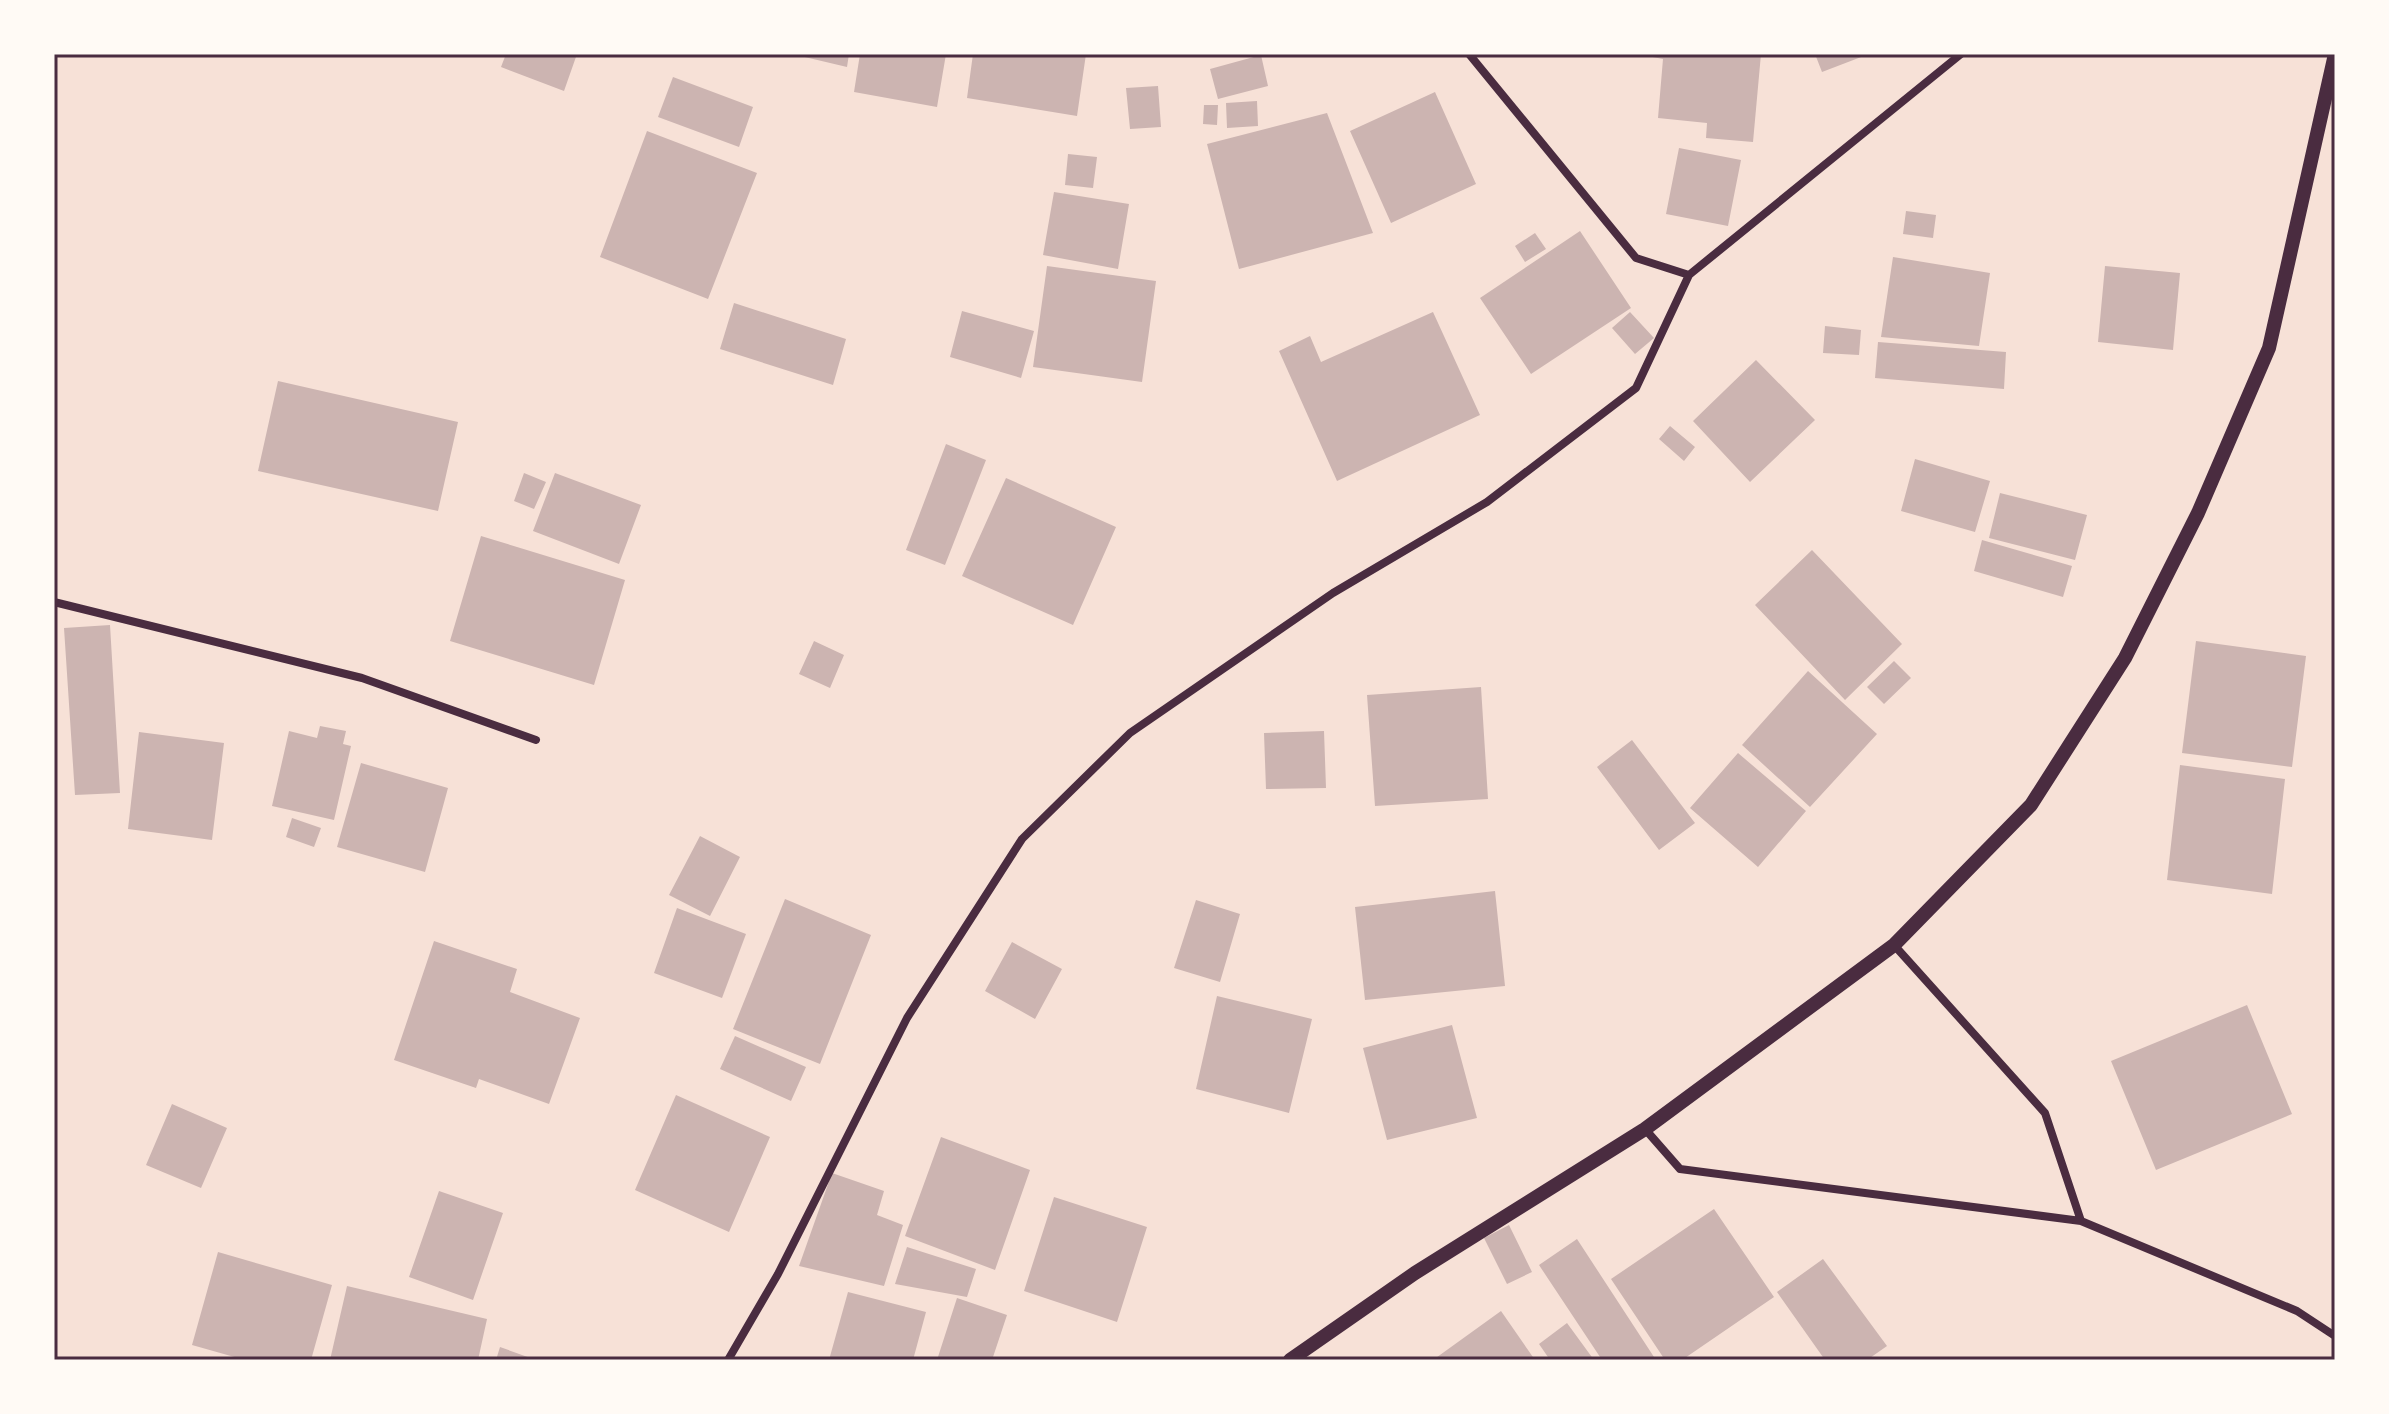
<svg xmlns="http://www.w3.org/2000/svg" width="2389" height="1414" font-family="Ubuntu,sans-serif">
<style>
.building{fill:#ccb4b1}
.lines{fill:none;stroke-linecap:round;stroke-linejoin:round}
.minor{stroke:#4a2c40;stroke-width:8}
.tertiary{stroke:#4a2c40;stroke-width:14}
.neatline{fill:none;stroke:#4a2c40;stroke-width:3}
</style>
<rect width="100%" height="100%" fill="#f7e1d7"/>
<!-- building -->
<path class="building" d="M 506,54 L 577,54 L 564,91 L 501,67 Z
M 792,54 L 849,54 L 847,67 Z
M 860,54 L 946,54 L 937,107 L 854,92 Z
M 973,54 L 1086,54 L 1077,116 L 967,98 Z
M 1637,54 L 1761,54 L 1753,142 L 1706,138 L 1707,123 L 1658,118 L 1663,59 Z
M 1815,54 L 1869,54 L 1822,72 Z
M 1261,55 L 1268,86 L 1218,99 L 1210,69 Z
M 673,77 L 753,107 L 739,147 L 658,117 Z
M 1158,86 L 1161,127 L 1130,129 L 1126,88 Z
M 1435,92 L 1476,184 L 1391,223 L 1350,131 Z
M 1257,101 L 1258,126 L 1227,128 L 1226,103 Z
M 1204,105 L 1218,105 L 1217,125 L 1203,124 Z
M 1327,113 L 1373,233 L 1239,269 L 1207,144 Z
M 647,131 L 757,173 L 708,299 L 600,257 Z
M 1679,148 L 1741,160 L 1728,226 L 1666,214 Z
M 1068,154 L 1097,157 L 1093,188 L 1065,185 Z
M 1054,192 L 1129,204 L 1118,269 L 1043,255 Z
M 1906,211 L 1936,215 L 1933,238 L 1903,234 Z
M 1580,231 L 1631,308 L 1531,374 L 1480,298 Z
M 1535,233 L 1546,249 L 1525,262 L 1515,246 Z
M 1893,257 L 1990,273 L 1979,346 L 1881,337 Z
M 1047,266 L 1156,281 L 1142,382 L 1033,367 Z
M 2105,266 L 2180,273 L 2173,350 L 2098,342 Z
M 734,303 L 846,339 L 833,385 L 720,349 Z
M 962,311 L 1034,331 L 1021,378 L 950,357 Z
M 1433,312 L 1480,415 L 1337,481 L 1279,351 L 1310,336 L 1321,362 Z
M 1630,312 L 1654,338 L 1635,354 L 1612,328 Z
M 1825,326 L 1861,330 L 1859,355 L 1823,353 Z
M 1878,342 L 2006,352 L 2004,389 L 1875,378 Z
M 1756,360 L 1815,420 L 1750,482 L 1693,421 Z
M 278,381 L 458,422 L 438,511 L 258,471 Z
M 1670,426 L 1695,447 L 1684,461 L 1659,439 Z
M 946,444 L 986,460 L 945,565 L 906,550 Z
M 1915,459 L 1990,481 L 1975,532 L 1901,511 Z
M 524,473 L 546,482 L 534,509 L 514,501 Z
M 555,473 L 641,505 L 619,564 L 533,531 Z
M 1006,478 L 1116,527 L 1073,625 L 962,576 Z
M 2000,493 L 2087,515 L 2075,560 L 1989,538 Z
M 481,536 L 625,580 L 594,685 L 450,641 Z
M 1982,540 L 2072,566 L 2063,597 L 1974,571 Z
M 1812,550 L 1902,644 L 1845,700 L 1755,605 Z
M 110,625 L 120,793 L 75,795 L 64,628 Z
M 814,641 L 844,655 L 830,688 L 799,674 Z
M 2196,641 L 2306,656 L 2292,767 L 2182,753 Z
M 1894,661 L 1911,678 L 1884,704 L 1867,687 Z
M 1808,671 L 1877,734 L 1810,807 L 1742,745 Z
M 1481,687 L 1488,799 L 1375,806 L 1367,695 Z
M 320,726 L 346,731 L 343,744 L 351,746 L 334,820 L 272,806 L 289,731 L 317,738 Z
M 1324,731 L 1326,788 L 1266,789 L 1264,733 Z
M 139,732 L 224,743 L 212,840 L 128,829 Z
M 1632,740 L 1695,823 L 1659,850 L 1597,767 Z
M 1738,753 L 1806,811 L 1758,867 L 1690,808 Z
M 361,763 L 448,788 L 425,872 L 337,847 Z
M 2180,765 L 2285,779 L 2272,894 L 2167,880 Z
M 292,818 L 321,828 L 314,847 L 286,837 Z
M 700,836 L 740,857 L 710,916 L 669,895 Z
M 1495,891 L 1505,986 L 1365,1000 L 1355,907 Z
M 785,899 L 871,935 L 820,1064 L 733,1029 Z
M 1196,900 L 1240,914 L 1220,982 L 1174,968 Z
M 677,908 L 746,934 L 722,998 L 654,973 Z
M 434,941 L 517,969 L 510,992 L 580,1018 L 549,1104 L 479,1079 L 476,1088 L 394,1060 Z
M 1012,942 L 1062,969 L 1035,1019 L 985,991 Z
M 1217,996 L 1312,1019 L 1289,1113 L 1196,1089 Z
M 2247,1005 L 2292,1114 L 2156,1170 L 2111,1061 Z
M 1452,1025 L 1477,1118 L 1387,1140 L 1363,1048 Z
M 735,1036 L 806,1067 L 791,1101 L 720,1069 Z
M 676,1095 L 770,1137 L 729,1232 L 635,1190 Z
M 172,1104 L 227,1128 L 201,1188 L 146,1165 Z
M 941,1137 L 1030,1170 L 995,1270 L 905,1236 Z
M 832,1173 L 884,1191 L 877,1215 L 903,1225 L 884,1286 L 799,1266 Z
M 439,1191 L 503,1213 L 473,1300 L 409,1277 Z
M 1054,1197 L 1147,1227 L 1117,1322 L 1024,1291 Z
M 1714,1209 L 1774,1297 L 1682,1360 L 1665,1360 L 1611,1279 Z
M 1509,1225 L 1532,1272 L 1507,1284 L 1484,1238 Z
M 1577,1239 L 1654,1357 L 1649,1360 L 1602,1360 L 1539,1265 Z
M 907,1247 L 976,1269 L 967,1297 L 895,1284 Z
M 218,1252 L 332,1285 L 311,1360 L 245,1360 L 192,1345 Z
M 1823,1259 L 1887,1346 L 1867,1360 L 1825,1360 L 1777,1292 Z
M 347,1286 L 487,1319 L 478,1360 L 330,1360 Z
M 848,1292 L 926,1312 L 913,1360 L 829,1360 Z
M 957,1298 L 1007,1315 L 992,1360 L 937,1360 Z
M 1501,1311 L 1535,1360 L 1433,1360 Z
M 1567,1323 L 1594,1360 L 1550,1360 L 1539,1344 Z
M 500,1347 L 536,1360 L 496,1360 Z"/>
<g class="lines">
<!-- minor -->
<path class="minor" d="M 1469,54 L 1636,258 L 1689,275 L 1961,54
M 54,602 L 362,678 L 536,740
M 1894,945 L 2045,1113 L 2081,1221 L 2297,1311 L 2335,1336
M 1645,1129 L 1680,1169 L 2081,1221
M 728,1360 L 778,1274 L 907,1018 L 1022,839 L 1130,733 L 1333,593 L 1487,502 L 1636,388 L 1689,275"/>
<!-- tertiary -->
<path class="tertiary" d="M 1290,1360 L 1415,1273 L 1645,1129 L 1894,945 L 2031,805 L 2125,658 L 2198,513 L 2269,348 L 2335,54"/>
</g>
<!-- border -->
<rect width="2389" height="1414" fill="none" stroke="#fffaf5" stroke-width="112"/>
<rect x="56" y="56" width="2277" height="1302" class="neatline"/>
</svg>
